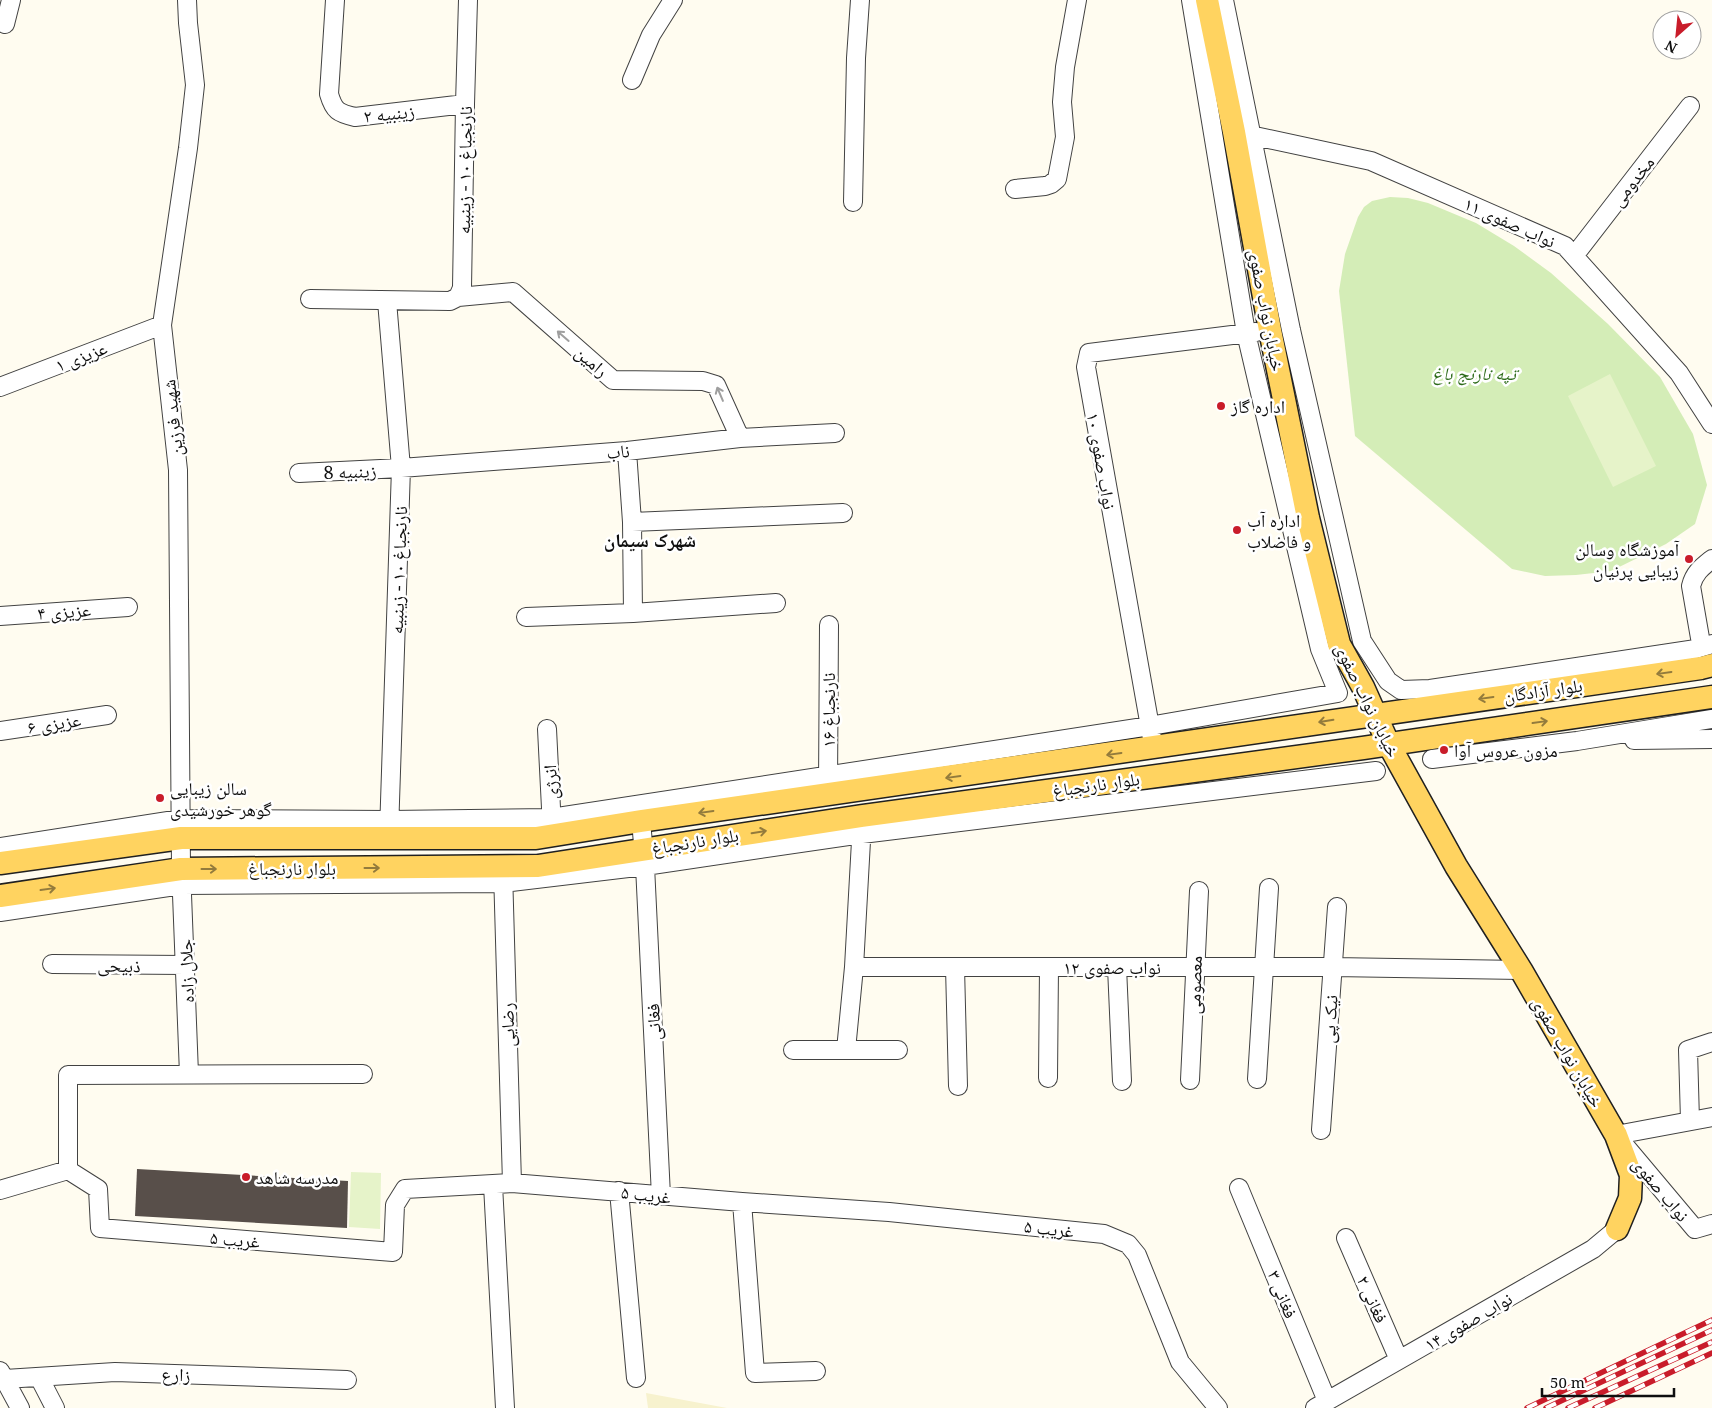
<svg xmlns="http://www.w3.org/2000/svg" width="1712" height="1408" font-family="'Noto Serif','Noto Naskh Arabic',serif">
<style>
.farmland{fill:#f7f2ce}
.green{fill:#d4edb7}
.pitch{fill:#e6f3c9}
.building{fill:#584f4a}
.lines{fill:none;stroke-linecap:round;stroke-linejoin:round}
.minor-casing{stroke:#424242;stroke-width:20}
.major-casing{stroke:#202020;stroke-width:25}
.minor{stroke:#fff;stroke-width:18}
.major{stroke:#ffd360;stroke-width:22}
.rail-casing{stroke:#c91c2a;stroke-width:5.5}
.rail{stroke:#fff;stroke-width:4;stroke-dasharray:11;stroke-linecap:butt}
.oneway{stroke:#9f9f9f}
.oneway2{stroke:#937b3c}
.poi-dot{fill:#c91c2a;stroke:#fff;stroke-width:2}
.labels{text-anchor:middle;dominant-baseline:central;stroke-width:5;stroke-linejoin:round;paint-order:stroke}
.street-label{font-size:18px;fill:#0f0f0f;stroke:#fff}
.park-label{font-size:18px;font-style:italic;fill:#2d6b1a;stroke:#fff}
.poi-label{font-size:18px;fill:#0f0f0f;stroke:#fff;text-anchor:start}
.neighbourhood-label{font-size:19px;font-weight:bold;fill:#0f0f0f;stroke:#fff}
</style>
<rect width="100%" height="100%" fill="#fffcf0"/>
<!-- farmland -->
<path class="farmland" d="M 646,1393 L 727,1408 L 648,1408 Z"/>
<!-- green -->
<path class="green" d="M 1390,197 L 1408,198 L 1428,203 L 1476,223 L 1514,246 L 1551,273 L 1608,324 L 1660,377 L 1693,434 L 1707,485 L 1695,524 L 1666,544 L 1611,571 L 1576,575 L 1545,576 L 1512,569 L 1355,436 L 1339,291 L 1345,254 L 1358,217 L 1364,207 L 1372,201 Z"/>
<!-- pitch -->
<path class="pitch" d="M 1610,374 L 1656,466 L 1613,487 L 1568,396 Z
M 351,1172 L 381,1173 L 380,1229 L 349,1227 Z"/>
<!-- building -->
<path class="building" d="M 137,1169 L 348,1181 L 347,1228 L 135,1216 Z"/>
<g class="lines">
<defs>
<path id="minor" d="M 187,0 L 188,23 L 195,85 L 188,148 L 162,325 L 178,470 L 181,869 L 189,1074
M 335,0 L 329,94 C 334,111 338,113 355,117 L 465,104
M 1224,0 L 1291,330 L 1362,641 L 1388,681 L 1401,690 L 1430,689 L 1696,649 L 1712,644
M 5,24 L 11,0
M 632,80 L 651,35 L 673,0
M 1241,133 L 1371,161 L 1565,246 L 1679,373 L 1712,424
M 1015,189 L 1045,186 L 1051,184 L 1057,179 L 1065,137 L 1062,102 L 1065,67 L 1077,0
M 853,202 L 856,58 L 860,0
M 1574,256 L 1690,106
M 458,297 L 513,292 L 613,380 L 703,381 L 716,385 L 740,438
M 310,299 L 450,301 L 458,297 L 462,288 L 465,104 L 468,0
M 387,301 L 401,468 L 389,832
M 0,387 L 162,325
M 627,451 L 632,522 L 633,613
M 299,473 L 401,468 L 627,451 L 740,438 L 835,433
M 632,522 L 843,513
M 0,616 L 128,607
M 526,617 L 633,613 L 776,603
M 1700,638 L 1691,586 C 1694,573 1702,567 1712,559
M 547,729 L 552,828
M 0,731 L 107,715
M 1152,738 L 1086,367 L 1089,353 L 1256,332
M 1634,740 L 1712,739
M 1432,759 L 1577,741 L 1712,719
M 828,787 L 829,625
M 641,821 L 645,866 L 661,1196
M 862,823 L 854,967 L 1333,967 L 1521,970
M 0,847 L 181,819 L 390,820 L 551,818 L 1150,726 L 1338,693 L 1320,649 L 1246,333 L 1191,0
M 503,871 L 512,1183
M 0,912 L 182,885 L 503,883 L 645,866 L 862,834 L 1376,771
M 52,964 L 186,965
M 955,967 L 958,1086
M 1117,967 L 1122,1081
M 793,1050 L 898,1050
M 846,1050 L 854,967
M 1048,1078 L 1049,967
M 1257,1079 L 1269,888
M 1190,1080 L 1199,891
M 1712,1117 L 1616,1135 L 1695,1229 L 1712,1224
M 1690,1121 L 1688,1050 L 1712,1042
M 1321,1130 L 1337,907
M 68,1170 L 98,1189 L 100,1228 L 393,1252 L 395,1205 L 405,1189 L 512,1183 L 742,1202 L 889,1212 L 1104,1234 L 1128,1244 L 1137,1255 L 1180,1362 L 1218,1408
M 68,1170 L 68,1075 L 363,1074
M 493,1185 L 505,1408
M 1239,1188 L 1327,1401
M 0,1190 L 68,1170
M 619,1191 L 636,1378
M 742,1202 L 755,1373 L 816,1371
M 1346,1238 L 1399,1360
M 0,1371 L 20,1408
M 39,1377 L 55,1408
M 5,1379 L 115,1372 L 347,1380
M 1315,1408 L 1593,1249 L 1617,1229"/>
<path id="major" d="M 1207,0 L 1234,132 L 1270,330 L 1308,518 L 1339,644 L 1363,687 L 1388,743 L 1456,866 L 1521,970 L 1616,1135 L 1631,1175 L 1630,1198 L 1617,1229
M 0,863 L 181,838 L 536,838 L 641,821 L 1701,668 L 1712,665
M 0,896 L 181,869 L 538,866 L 862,816 L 1363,748 L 1712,697"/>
</defs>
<!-- minor casing -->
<use href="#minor" class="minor-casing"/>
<!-- major casing -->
<use href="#major" class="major-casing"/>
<!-- minor -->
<use href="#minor" class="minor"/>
<!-- major -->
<use href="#major" class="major"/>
<defs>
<path id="rail" d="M 1527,1408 L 1712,1320
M 1546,1408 L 1712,1330
M 1568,1408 L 1712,1342
M 1595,1408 L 1712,1353"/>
</defs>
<!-- rail casing -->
<use href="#rail" class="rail-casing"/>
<!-- rail -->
<use href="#rail" class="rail"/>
</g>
<!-- one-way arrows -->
<defs><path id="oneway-shaft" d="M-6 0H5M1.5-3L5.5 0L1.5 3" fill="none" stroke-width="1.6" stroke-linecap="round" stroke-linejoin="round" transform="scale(1.25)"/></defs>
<g class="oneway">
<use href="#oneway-shaft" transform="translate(563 336) rotate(-139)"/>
<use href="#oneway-shaft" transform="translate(720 394) rotate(-113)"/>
</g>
<g class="oneway2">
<use href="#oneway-shaft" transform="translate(1664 673) rotate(172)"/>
<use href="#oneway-shaft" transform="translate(1486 698) rotate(172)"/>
<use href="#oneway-shaft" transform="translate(1326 721) rotate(171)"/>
<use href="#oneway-shaft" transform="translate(1540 722) rotate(-8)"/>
<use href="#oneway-shaft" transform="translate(1114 754) rotate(172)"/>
<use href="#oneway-shaft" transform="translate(953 777) rotate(172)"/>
<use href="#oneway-shaft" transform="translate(706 812) rotate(172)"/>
<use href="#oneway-shaft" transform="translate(759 832) rotate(-9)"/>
<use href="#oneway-shaft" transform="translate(372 868)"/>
<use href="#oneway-shaft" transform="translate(209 869)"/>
<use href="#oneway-shaft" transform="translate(48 889) rotate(-8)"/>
</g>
<!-- markers -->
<g class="poi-dot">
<circle cx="1221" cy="406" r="5"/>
<circle cx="1237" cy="530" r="5"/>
<circle cx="1689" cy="559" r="5"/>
<circle cx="1444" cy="750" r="5"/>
<circle cx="160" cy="798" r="5"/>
<circle cx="246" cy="1177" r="5"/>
</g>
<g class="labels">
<!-- street labels -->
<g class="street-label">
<text transform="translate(389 113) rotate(-6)">زینبیه ۲</text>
<text transform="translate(464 170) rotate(-89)">نارنجباغ ۱۰ - زینبیه</text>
<text transform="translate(1632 181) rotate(-52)">مخدومی</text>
<text transform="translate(1510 222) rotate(24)">نواب صفوی ۱۱</text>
<text transform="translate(1267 310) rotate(79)">خیابان نواب صفوی</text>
<text transform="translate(81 356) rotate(-21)">عزیزی ۱</text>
<text transform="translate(592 361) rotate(41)">رامین</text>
<text transform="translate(172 418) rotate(-96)">شهید فرزین</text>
<text transform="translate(618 451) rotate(-5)">ناب</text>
<text transform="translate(1102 461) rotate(80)">نواب صفوی ۱۰</text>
<text transform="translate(350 471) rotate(-2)">زینبیه 8</text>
<text transform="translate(398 570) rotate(-88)">نارنجباغ ۱۰ - زینبیه</text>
<text transform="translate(64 611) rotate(-4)">عزیزی ۴</text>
<text transform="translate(1543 690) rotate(-8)">بلوار آزادگان</text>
<text transform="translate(1368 700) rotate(64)">خیابان نواب صفوی</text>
<text transform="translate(828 710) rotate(-90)">نارنجباغ ۱۶</text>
<text transform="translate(54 723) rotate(-9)">عزیزی ۶</text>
<text transform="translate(550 782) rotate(-93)">انرژی</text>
<text transform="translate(1096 784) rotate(-8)">بلوار نارنجباغ</text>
<text transform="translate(695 841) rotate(-9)">بلوار نارنجباغ</text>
<text x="292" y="868">بلوار نارنجباغ</text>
<text transform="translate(119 965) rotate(1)">ذبیحی</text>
<text x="1112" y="967">نواب صفوی ۱۲</text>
<text transform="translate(186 971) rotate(-92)">جلال زاده</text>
<text transform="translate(1194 985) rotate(-88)">معصومی</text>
<text transform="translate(1329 1019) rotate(-86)">نیک پی</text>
<text transform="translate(653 1022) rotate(-93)">فغانی</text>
<text transform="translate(507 1025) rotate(-92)">رضایی</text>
<text transform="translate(1568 1052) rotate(60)">خیابان نواب صفوی</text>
<text transform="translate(1661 1189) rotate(50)">نواب صفوی</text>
<text transform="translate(646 1194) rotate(6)">غریب ۵</text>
<text transform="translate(1049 1228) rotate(6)">غریب ۵</text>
<text transform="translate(235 1239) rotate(5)">غریب ۵</text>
<text transform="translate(1283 1294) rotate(68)">فغانی ۳</text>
<text transform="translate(1373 1299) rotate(66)">فغانی ۲</text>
<text transform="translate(1468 1321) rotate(-30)">نواب صفوی ۱۴</text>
<text transform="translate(176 1374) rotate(2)">زارع</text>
</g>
<!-- park labels -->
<g class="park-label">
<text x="1474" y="373">تپه نارنج باغ</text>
</g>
<!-- poi labels -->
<g class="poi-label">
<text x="1231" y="406">اداره گاز</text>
<text x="1247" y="520">اداره آب<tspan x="1247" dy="21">و فاضلاب</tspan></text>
<text x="1679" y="549" text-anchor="end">آموزشگاه وسالن<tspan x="1679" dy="21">زیبایی پرنیان</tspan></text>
<text x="1454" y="750">مزون عروس آوا</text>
<text x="170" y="788">سالن زیبایی<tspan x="170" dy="21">گوهر خورشیدی</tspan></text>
<text x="256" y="1177">مدرسه شاهد</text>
</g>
<!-- neighbourhood labels -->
<g class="neighbourhood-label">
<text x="650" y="540">شهرک سیمان</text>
</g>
</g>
<!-- north arrow -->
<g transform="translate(1677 35) rotate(207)"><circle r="24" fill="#ffffff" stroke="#9f9f9f"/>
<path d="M0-4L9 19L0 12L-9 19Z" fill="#c91c2a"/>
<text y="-8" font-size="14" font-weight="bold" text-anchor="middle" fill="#0f0f0f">N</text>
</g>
<!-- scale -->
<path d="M1542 1388v8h132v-8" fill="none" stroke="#0f0f0f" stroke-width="2.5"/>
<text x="1550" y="1388" font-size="15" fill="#0f0f0f" stroke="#ffffff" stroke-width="4" paint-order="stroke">50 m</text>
</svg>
